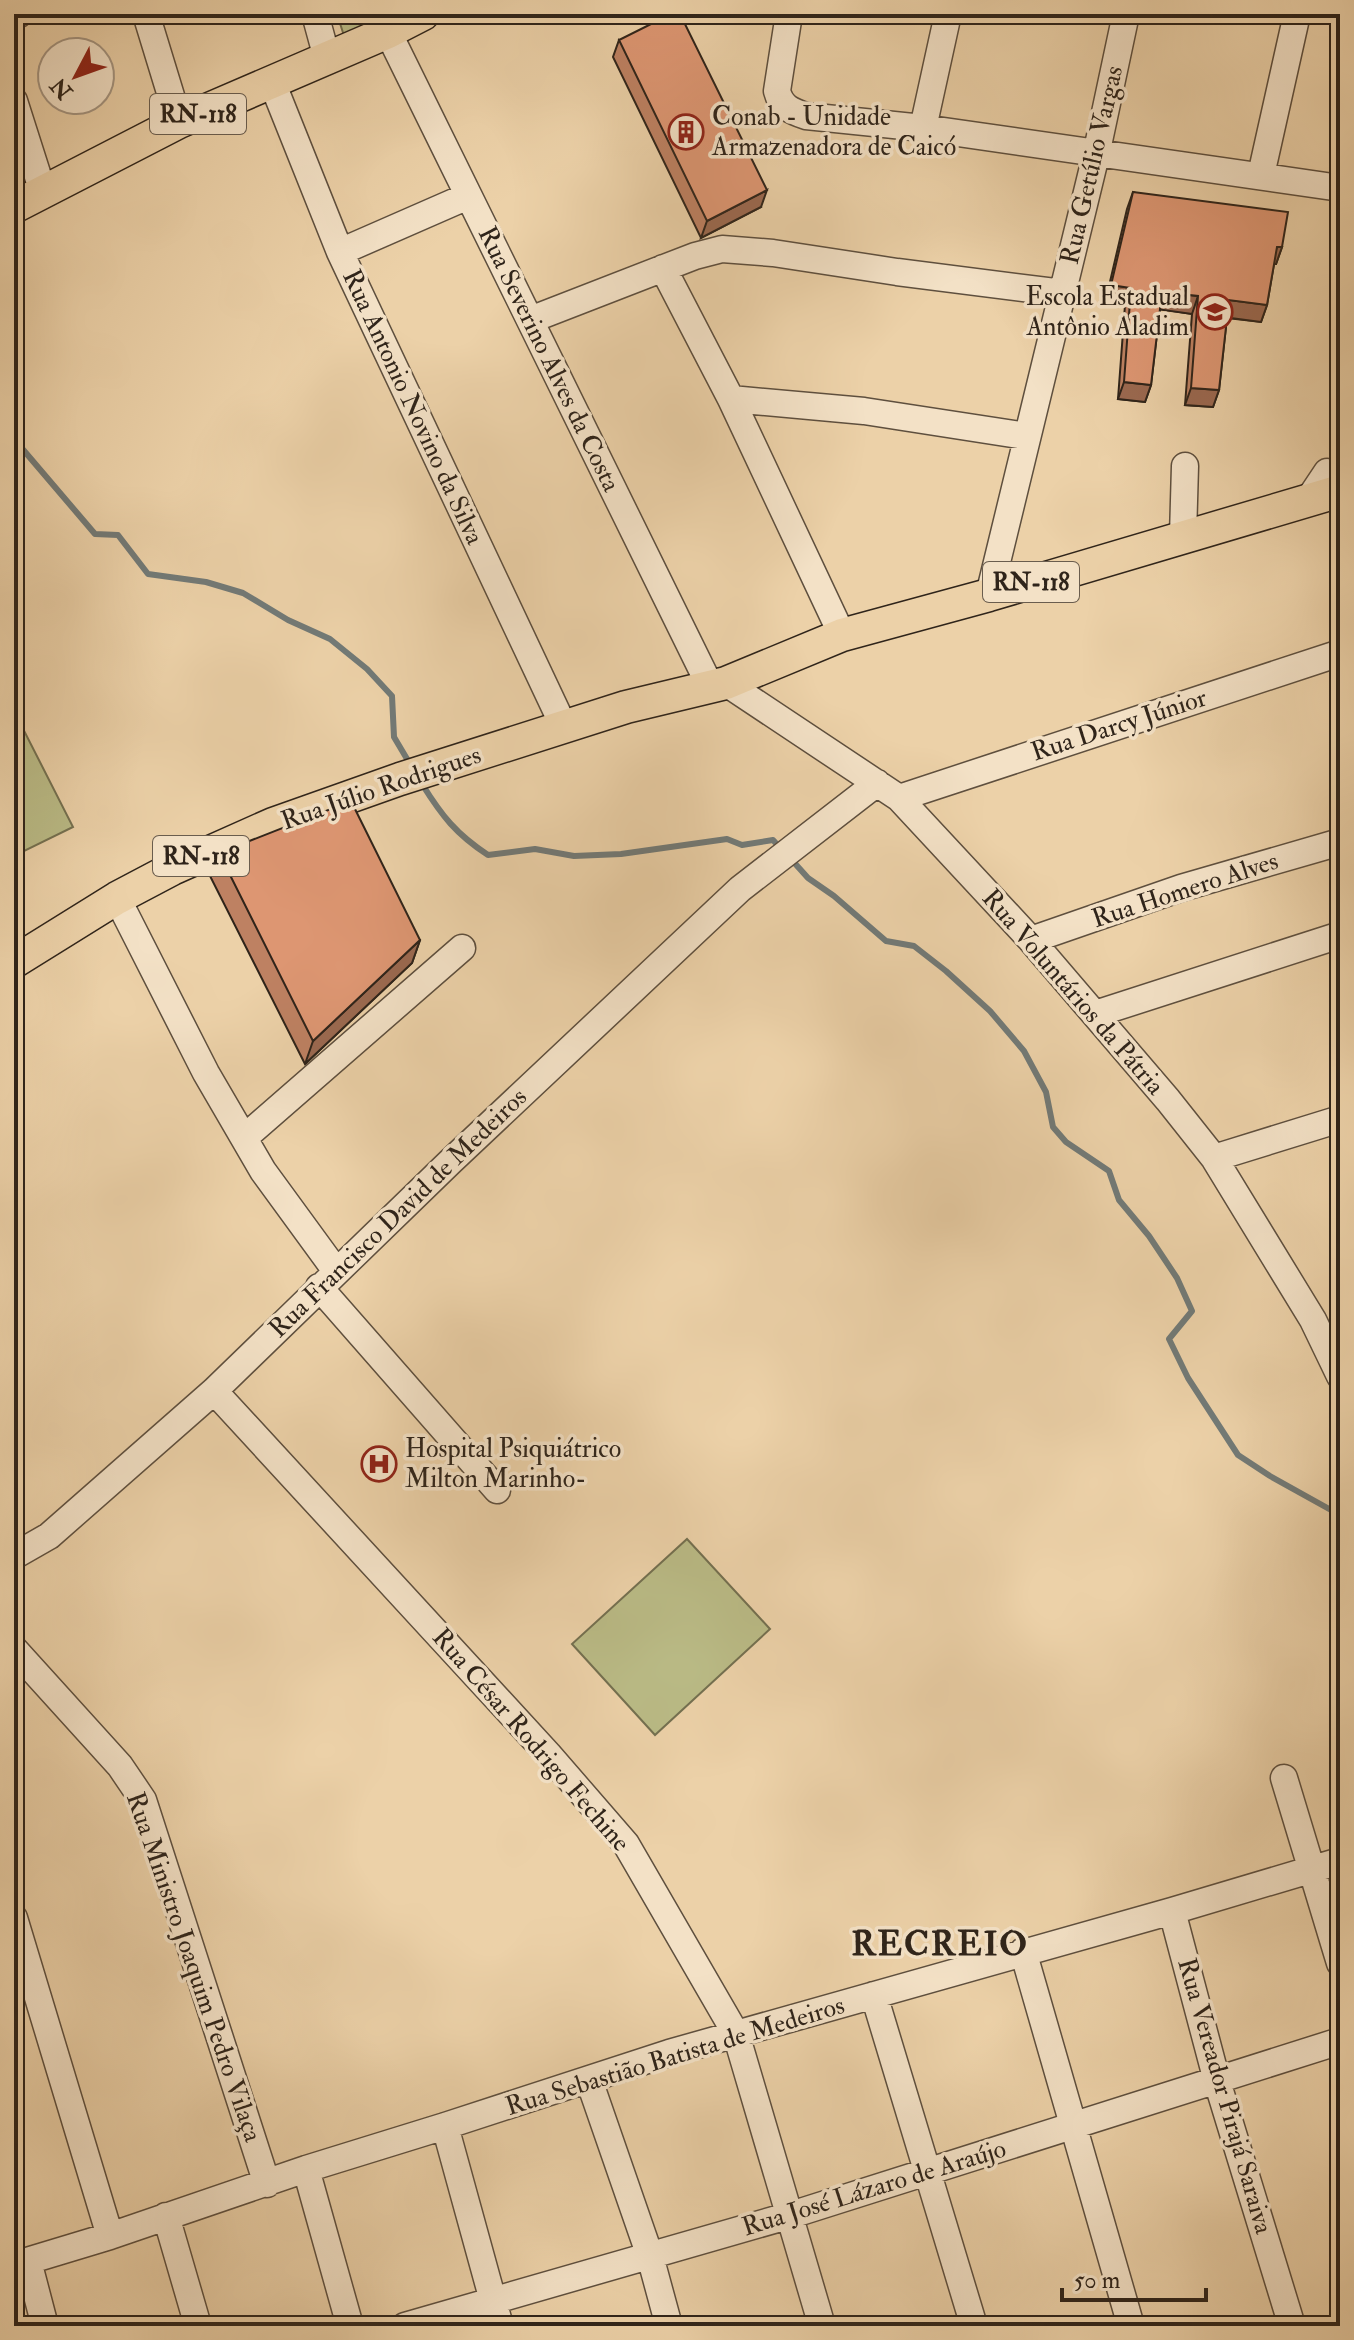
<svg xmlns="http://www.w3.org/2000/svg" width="1354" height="2340" font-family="'IM FELL Double Pica',serif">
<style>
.green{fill:#babb86;stroke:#747050;stroke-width:2}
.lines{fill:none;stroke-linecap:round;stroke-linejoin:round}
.stream{stroke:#727a77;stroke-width:6}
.minor-casing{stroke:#5e4f3e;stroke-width:29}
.major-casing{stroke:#2f241a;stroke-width:35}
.minor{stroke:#f3e1c6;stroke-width:26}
.major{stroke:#ecd1a8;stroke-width:32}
.wall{fill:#be8162;stroke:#2f241a;stroke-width:2}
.shaded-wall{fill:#9b6950;stroke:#2f241a;stroke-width:2}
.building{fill:#dd9672;stroke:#2f241a;stroke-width:2}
.labels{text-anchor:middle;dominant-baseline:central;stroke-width:7;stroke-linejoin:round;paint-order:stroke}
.shield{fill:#f3e1c6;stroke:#6a5d4e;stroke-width:2}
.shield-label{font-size:24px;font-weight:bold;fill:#2f241a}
.poi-label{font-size:26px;fill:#2f241a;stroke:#f3e1c6;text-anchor:start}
.street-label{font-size:26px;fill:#2f241a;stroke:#f3e1c6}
.district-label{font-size:34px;font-weight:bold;letter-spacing:2px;fill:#2f241a;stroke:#f3e1c6}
</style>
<rect width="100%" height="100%" fill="#ecd1a8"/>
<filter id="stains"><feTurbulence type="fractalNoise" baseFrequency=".0025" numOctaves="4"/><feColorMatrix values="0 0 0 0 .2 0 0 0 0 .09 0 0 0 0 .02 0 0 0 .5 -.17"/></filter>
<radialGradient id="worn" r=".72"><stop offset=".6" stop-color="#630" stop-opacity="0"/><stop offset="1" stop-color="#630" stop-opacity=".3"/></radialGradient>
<!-- green -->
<path class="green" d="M 337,14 L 412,14 L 346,42 Z
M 14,711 L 73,827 L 14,856 Z
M 687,1539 L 770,1629 L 655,1735 L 572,1644 Z"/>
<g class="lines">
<!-- stream -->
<path class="stream" d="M 14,439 L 95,534 L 118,535 L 148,574 L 206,582 L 243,593 L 288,620 L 330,639 L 367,669 L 392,696 L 394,737 L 410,764
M 422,784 C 442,816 456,834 488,855 L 535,849 L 574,856 L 621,854 L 727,839 L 742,845 L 773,840 L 782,850
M 790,858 L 808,878 L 834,896 L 886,941 L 914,946 L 946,971 L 990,1011 L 1024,1051 L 1046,1092 L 1053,1127 L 1066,1142 L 1109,1171 L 1119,1200 L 1149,1236 L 1177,1278 L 1192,1311 L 1169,1339 L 1188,1378 L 1238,1455 L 1270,1476 L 1340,1515"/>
<defs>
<path id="minor" d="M 146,14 L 179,122
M 315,14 L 327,58
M 789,14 L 777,91 C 781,107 791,111 806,116 L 923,128 L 1340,188
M 14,16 L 19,14
M 388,32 L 710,686
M 272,82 L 340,252 L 564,727
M 14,101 L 43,192
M 923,128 L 948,14
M 1261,175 L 1297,14
M 340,252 L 468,196
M 663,268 L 731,399 L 842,635
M 530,320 L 695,256 L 722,249 L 773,253 L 897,272 L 1063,293
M 731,399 L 864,411 L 1026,436
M 1309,499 L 1327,472
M 1183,536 L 1185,466
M 989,595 L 1096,155 L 1126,14
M 726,683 L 899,798 L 1031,940 L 1168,1100 L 1214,1158 L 1313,1320 L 1340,1376
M 899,798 L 1340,653
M 117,898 L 206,1073 L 263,1171 L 336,1271
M 1031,940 L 1181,888 L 1340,842
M 1095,1014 L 1340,935
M 244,1138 L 462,948
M 1214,1158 L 1340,1119
M 319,1287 L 497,1490
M 214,1391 L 548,1754 L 626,1844 L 736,2034 L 822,2326
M 14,1556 L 49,1536 L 214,1391 L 450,1162 L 740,889 L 877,783
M 14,1649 L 120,1766 L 143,1800 L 267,2184
M 1284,1778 L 1340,1963
M 1172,1911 L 1217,2081 L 1292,2326
M 14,1918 L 110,2236
M 1023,1951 L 1131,2326
M 874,1995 L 974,2326
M 589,2080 L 650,2256 L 669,2326
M 445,2126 L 500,2326
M 306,2169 L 350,2326
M 166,2216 L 198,2326
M 28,2261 L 45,2326
M 14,2265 L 110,2236 L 306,2169 L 445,2126 L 669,2053 L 1172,1911 L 1340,1861
M 405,2326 L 791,2215 L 1340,2041"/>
<path id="major" d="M 14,207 L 179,122 L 388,32 L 423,14
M 14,962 L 117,898 L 172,869 L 273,824 L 400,779 L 626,707 L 726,683 L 842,635 L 989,595 L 1340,491"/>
</defs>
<!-- minor casing -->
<use href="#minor" class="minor-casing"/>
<!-- major casing -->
<use href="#major" class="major-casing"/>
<!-- minor -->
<use href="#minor" class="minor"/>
<!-- major -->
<use href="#major" class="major"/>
</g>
<!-- wall -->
<path class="wall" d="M 619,40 L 761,207 L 701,238 L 613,57 Z
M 1133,192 L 1282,247 L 1276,264 L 1274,264 L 1267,305 L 1261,322 L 1227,318 L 1219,390 L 1213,407 L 1185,405 L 1192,314 L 1160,309 L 1151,385 L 1145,402 L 1118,399 L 1125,305 L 1105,303 L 1127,209 Z
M 219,853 L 420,940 L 412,963 L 305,1064 L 210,876 Z"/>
<!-- shaded-wall -->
<path class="shaded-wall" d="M 767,190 L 761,207 L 701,238 L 707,221 Z
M 1277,247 L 1282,247 L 1276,264 L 1271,264 Z
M 1111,285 L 1131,288 L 1125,305 L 1105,303 Z
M 1162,292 L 1198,296 L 1192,314 L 1156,309 Z
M 1229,300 L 1267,305 L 1261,322 L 1223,317 Z
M 1124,382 L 1151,385 L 1145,402 L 1118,399 Z
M 1191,388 L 1219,390 L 1213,407 L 1185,405 Z
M 420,940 L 412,963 L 305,1064 L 313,1041 Z"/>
<!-- building -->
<path class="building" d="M 671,14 L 680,14 L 767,190 L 707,221 L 619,40 Z
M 1133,192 L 1288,212 L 1282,247 L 1277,247 L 1267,305 L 1229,300 L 1219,390 L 1191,388 L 1198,296 L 1162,292 L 1151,385 L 1124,382 L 1131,288 L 1111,285 Z
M 351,801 L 420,940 L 313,1041 L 219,853 Z"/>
<!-- icons -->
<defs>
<symbol id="building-ring" viewBox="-11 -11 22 22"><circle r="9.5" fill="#f3e1c6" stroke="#8f2418" stroke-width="1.5"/><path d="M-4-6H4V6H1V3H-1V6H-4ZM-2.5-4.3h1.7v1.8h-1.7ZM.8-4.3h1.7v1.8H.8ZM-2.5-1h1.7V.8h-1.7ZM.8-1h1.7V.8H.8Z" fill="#8f2418"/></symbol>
<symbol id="school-ring" viewBox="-11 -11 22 22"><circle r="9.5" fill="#f3e1c6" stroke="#8f2418" stroke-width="1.5"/><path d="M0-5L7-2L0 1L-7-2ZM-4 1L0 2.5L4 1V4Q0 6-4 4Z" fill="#8f2418"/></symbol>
<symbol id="hospital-ring" viewBox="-11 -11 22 22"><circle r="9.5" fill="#f3e1c6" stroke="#8f2418" stroke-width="1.5"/><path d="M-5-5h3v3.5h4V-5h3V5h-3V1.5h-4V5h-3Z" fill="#8f2418"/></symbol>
</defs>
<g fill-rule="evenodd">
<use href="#building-ring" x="666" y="112" width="40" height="40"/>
<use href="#school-ring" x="1195" y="292" width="40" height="40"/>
<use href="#hospital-ring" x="359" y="1444" width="40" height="40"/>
</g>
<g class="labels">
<!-- shield labels -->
<g class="shield">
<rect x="150" y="94" width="96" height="40" rx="6"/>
<rect x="983" y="562" width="96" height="40" rx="6"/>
<rect x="153" y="836" width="96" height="40" rx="6"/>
</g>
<g class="shield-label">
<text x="198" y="114">RN-118</text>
<text x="1031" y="582">RN-118</text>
<text x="201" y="856">RN-118</text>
</g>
<!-- poi labels -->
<g class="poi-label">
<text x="712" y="117">Conab - Unidade<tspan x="712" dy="30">Armazenadora de Caicó</tspan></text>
<text x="1189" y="297" text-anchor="end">Escola Estadual<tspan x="1189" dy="30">Antônio Aladim</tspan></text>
<text x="405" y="1449">Hospital Psiquiátrico<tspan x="405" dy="30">Milton Marinho-</tspan></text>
</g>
<!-- street labels -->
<g class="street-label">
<text transform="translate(1092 165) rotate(-77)">Rua Getúlio Vargas</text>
<text transform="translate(549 359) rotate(64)">Rua Severino Alves da Costa</text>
<text transform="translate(413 407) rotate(65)">Rua Antonio Novino da Silva</text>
<text transform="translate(1119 725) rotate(-18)">Rua Darcy Júnior</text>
<text transform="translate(381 788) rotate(-19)">Rua Júlio Rodrigues</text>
<text transform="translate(1185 890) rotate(-18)">Rua Homero Alves</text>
<text transform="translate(1073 992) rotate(49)">Rua Voluntários da Pátria</text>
<text transform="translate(398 1213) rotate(-44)">Rua Francisco David de Medeiros</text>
<text transform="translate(531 1740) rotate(49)">Rua César Rodrigo Fechine</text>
<text transform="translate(194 1967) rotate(71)">Rua Ministro Joaquim Pedro Vilaça</text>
<text transform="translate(675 2056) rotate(-17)">Rua Sebastião Batista de Medeiros</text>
<text transform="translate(1225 2096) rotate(74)">Rua Vereador Pirajá Saraiva</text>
<text transform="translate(874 2188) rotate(-17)">Rua José Lázaro de Araújo</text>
</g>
<!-- district labels -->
<g class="district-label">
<text x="940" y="1944">RECREIO</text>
</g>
</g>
<!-- margin -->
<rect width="1354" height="2340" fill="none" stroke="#ecd1a8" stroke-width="48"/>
<rect x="16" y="16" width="1322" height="2308" fill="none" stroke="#2f241a" stroke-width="4"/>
<rect x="24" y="24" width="1306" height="2292" fill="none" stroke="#2f241a" stroke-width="2"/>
<!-- north arrow -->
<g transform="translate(76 76) rotate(229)"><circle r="38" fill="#f3e1c6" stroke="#a59581" stroke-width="2"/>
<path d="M0-6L14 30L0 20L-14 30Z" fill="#8f2418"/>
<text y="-12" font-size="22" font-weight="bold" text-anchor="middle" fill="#2f241a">N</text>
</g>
<!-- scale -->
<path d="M1062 2288v12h144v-12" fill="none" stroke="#2f241a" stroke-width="4"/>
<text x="1074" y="2288" font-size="24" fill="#2f241a" stroke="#f3e1c6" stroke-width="6" paint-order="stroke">50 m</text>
<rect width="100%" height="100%" filter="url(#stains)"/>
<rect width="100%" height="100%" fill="url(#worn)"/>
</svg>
